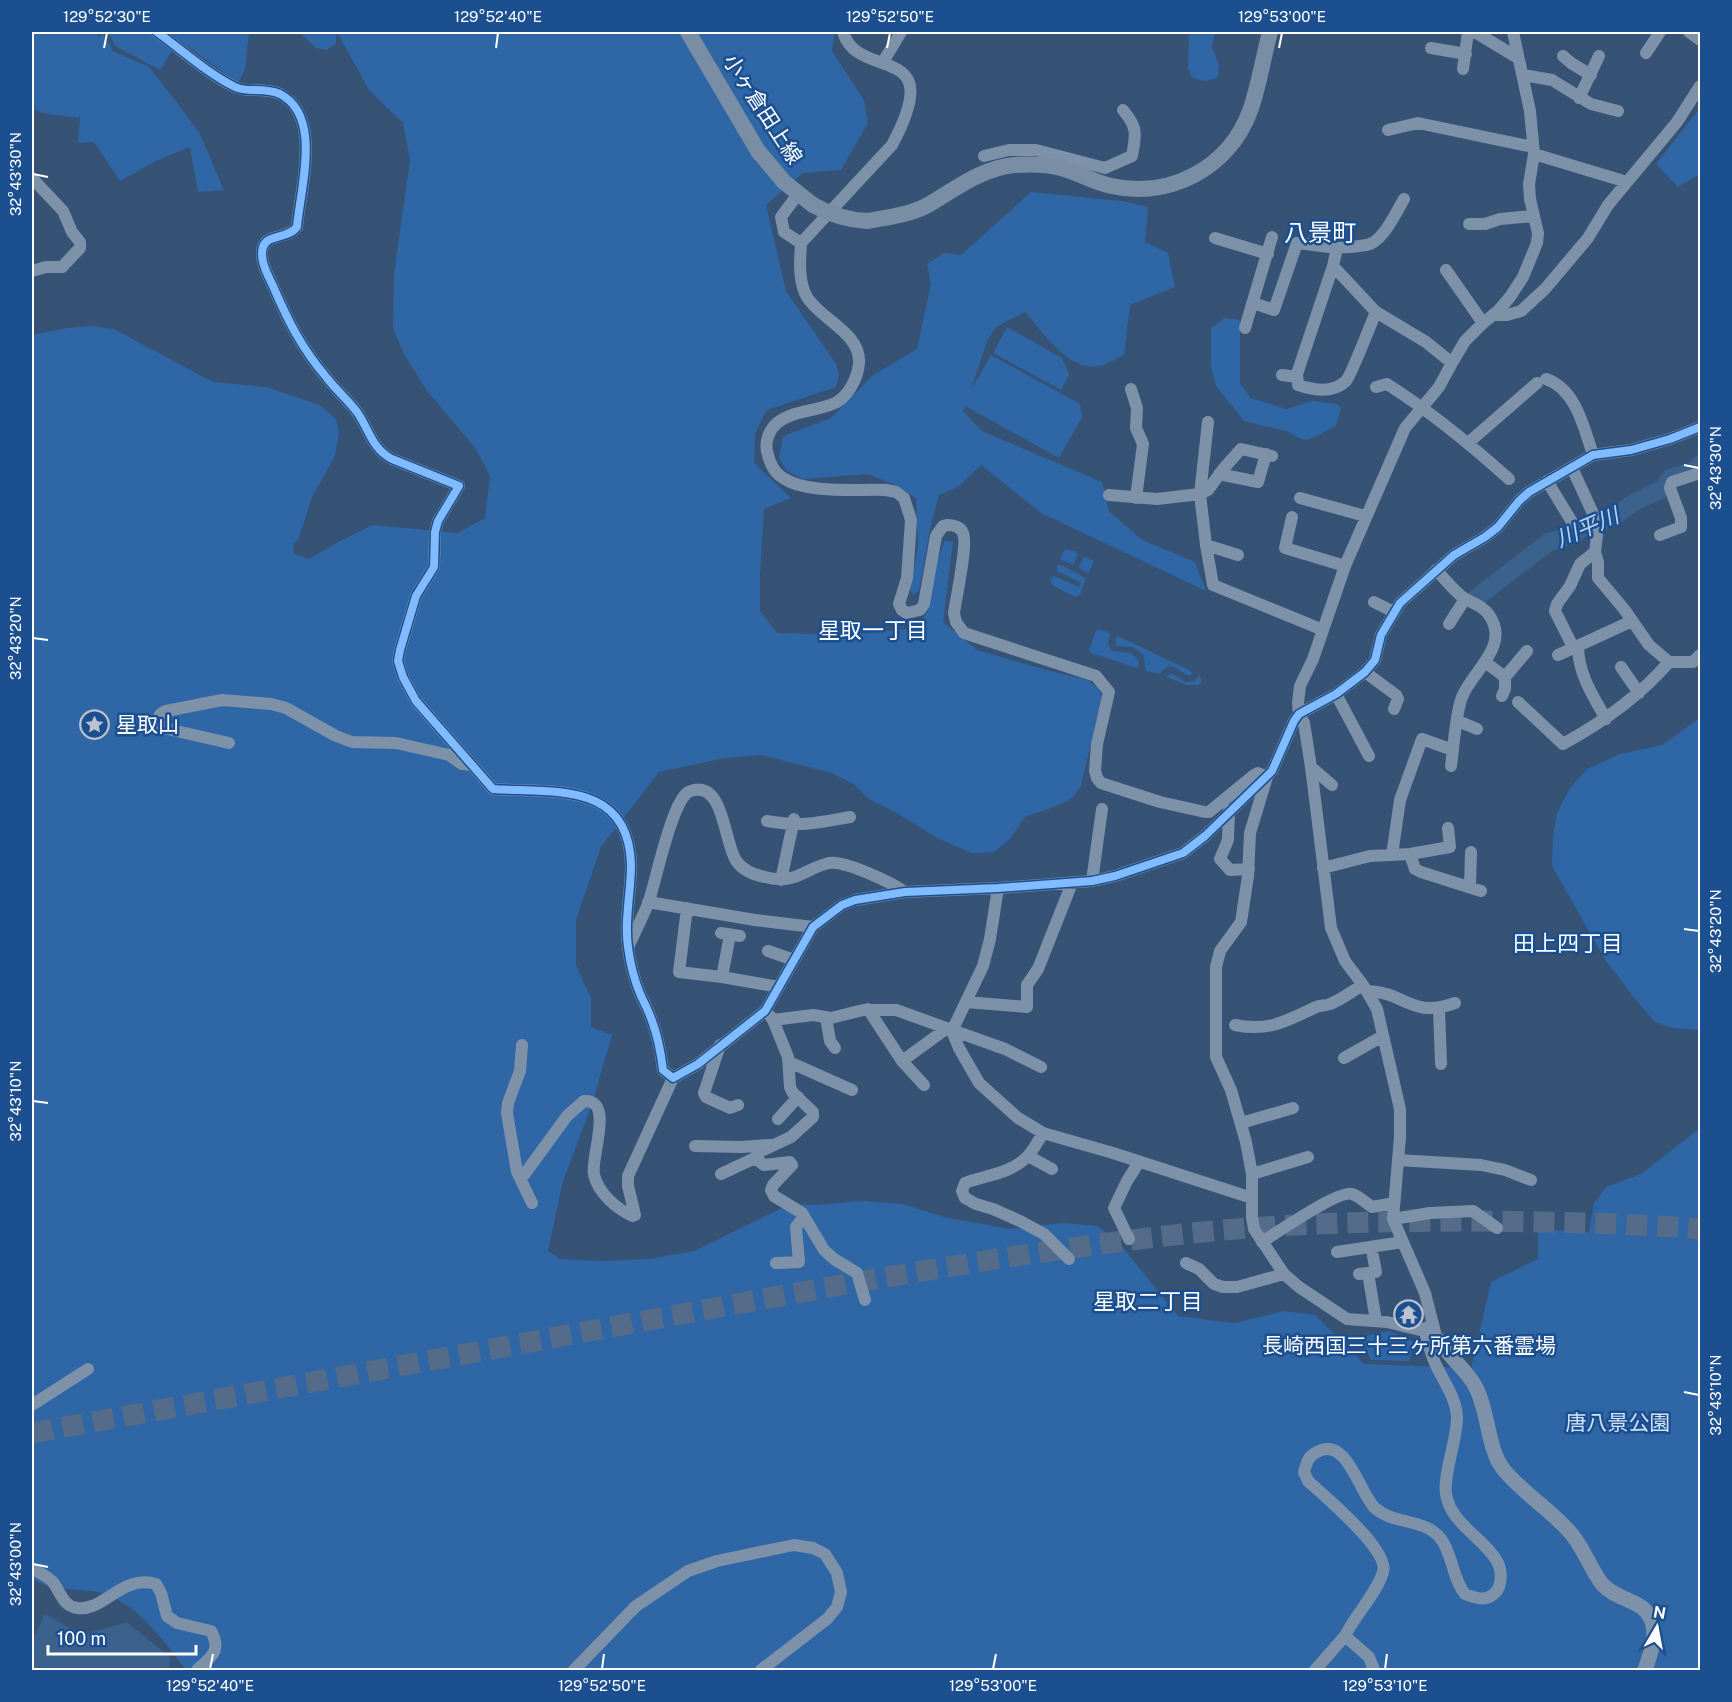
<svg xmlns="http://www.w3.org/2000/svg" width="1732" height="1702" font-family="'Public Sans','Noto Sans JP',sans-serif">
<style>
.green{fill:#2f66a5}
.water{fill:#3b618d}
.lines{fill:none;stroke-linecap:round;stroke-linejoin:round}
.river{stroke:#3b618d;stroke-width:18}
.motorway-tunnel{stroke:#546c89;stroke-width:21;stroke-dasharray:21 10;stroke-linecap:butt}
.minor{stroke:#7d92a8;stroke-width:12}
.tertiary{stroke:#7d92a8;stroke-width:15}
.secondary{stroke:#798da4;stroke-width:16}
.secondary-bridge{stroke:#798da4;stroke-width:16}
.cycleway-casing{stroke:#1b4f8f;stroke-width:11}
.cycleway{stroke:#80bcff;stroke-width:8}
.ticks{fill:none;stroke:#fff;stroke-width:2}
.labels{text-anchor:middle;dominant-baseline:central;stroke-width:5;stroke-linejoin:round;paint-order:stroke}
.street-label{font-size:21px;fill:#fff;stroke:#1b4f8f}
.poi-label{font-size:21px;fill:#fff;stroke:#1b4f8f;text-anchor:start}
.park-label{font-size:21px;fill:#cfe3fa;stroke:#1b4f8f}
.water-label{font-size:22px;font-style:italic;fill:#b5d3f5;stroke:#1b4f8f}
.neighbourhood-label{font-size:22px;fill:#fff;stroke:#1b4f8f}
.quarter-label{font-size:24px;fill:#fff;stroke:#1b4f8f}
.neatline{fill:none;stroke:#fff;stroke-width:2}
.ticks-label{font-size:15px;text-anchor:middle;fill:#fff}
</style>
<rect width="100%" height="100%" fill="#365274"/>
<!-- green -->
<path class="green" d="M 32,32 L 97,32 L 98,37 L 103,33 L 113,51 L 149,67 L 178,104 L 199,132 L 224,190 L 198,192 L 190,147 L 158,160 L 120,181 L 94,142 L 78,143 L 80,115 L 78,118 L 42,113 L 32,107 Z
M 108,32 L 249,32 L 245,70 L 238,83 L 180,41 L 171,52 L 160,70 L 115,46 Z
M 299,32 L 336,32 L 336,44 L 326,50 L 316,48 Z
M 337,32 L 835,32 L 832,51 L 864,100 L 868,123 L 841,170 L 803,173 L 766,205 L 786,291 L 836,364 L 839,375 L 836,387 L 767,410 L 755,433 L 754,463 L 791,498 L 764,509 L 760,576 L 760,611 L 777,633 L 848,635 L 917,628 L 927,612 L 937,563 L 945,540 L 953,542 L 943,622 L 977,650 L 1050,671 L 1088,680 L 1098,688 L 1103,698 L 1097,717 L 1081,786 L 1073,797 L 1062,804 L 1025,817 L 1010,839 L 994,852 L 972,853 L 937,838 L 895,812 L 869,799 L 855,785 L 832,773 L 761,755 L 725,758 L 659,772 L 601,847 L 576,920 L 576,965 L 591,998 L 591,1027 L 612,1035 L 591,1107 L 563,1181 L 548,1251 L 560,1259 L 600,1261 L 649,1259 L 694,1251 L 790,1204 L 818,1205 L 861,1201 L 903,1204 L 944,1217 L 1010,1229 L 1063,1223 L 1097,1226 L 1116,1239 L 1178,1316 L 1234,1323 L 1284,1311 L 1315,1315 L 1364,1364 L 1471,1368 L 1491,1282 L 1538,1259 L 1538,1229 L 1589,1232 L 1594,1203 L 1606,1187 L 1641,1174 L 1700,1128 L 1700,1670 L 186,1670 C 164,1641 140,1607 105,1594 C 87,1588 66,1591 48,1586 C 43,1585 37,1581 32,1578 L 32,335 L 67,328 L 93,326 L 114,329 L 213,382 L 266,387 L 320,405 L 336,419 L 339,433 L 335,456 L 312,497 L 299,538 L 293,545 L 294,554 L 309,559 L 340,541 L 372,525 L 458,533 L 485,518 L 490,476 L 476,449 L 427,391 L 404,354 L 393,328 L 394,274 L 410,160 L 403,123 L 369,90 Z
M 1189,32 L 1215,32 L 1212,46 L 1219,65 L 1218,77 C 1208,82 1202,82 1192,77 L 1188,68 Z
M 1700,108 L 1700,174 L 1678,187 L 1656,164 Z
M 1031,192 L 1123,201 L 1148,207 L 1145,242 L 1168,253 L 1175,287 L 1130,305 L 1124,355 C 1117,358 1110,363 1103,365 C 1070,375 1044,333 1025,312 L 996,327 L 987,341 L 971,390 L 991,355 L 1080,404 L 1082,417 L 1059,458 L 965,406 L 963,411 L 982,431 L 1102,482 L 1109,511 L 1142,540 L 1195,562 L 1206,591 L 1041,513 L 981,465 L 958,487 L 939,495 L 930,529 L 919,591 L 913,595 L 910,590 L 918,546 L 916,498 L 897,486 L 868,474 L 802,479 L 787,471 L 779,458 L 783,436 L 831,418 L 872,376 L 917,349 L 931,284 L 927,264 L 944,253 L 961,255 Z
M 1225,318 L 1240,320 L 1240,383 L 1251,398 L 1286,409 L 1312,401 L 1337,404 L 1341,408 L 1336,425 L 1321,434 L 1307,440 L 1301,439 L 1286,431 L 1244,421 L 1216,386 L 1211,367 L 1211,328 Z
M 1007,327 L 1062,358 L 1069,375 L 1061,390 L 993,353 Z
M 1065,549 L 1074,551 L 1078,554 L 1073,565 L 1060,559 Z
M 1084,557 L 1094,561 L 1089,573 L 1078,568 Z
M 1057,565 L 1061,565 L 1086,578 L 1080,595 L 1075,597 L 1052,585 L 1050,579 L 1054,576 L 1079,587 L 1081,583 L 1057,571 Z
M 1098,629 L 1110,633 L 1108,645 L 1113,651 L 1131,653 L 1137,658 L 1139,665 L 1137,668 L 1091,653 L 1089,650 L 1095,633 Z
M 1118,636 L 1191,671 L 1192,674 L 1190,676 C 1177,673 1172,657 1160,674 L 1146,671 L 1143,654 L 1132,647 L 1116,646 L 1115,639 Z
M 1171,673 L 1186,682 L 1195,681 L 1199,675 L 1202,681 L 1198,685 L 1187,685 L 1166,677 Z
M 1700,718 L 1700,1030 L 1673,1028 L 1655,1022 L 1635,999 L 1606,961 L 1552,866 L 1553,836 L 1557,813 L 1570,788 L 1587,769 L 1620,754 L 1662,745 Z
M 1389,1331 L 1414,1342 L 1409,1361 L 1371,1360 L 1361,1337 Z"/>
<!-- water -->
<path class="water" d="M 45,1614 L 82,1635 L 127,1622 L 171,1658 L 168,1670 L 32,1670 L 32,1641 Z"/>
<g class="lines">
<!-- river -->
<path class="river" d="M 1476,598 L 1549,542 L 1574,535 L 1586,525 L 1601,522 L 1612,518 L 1633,503 L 1662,489 L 1670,478 L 1694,471 L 1700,464"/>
<!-- motorway-tunnel -->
<path class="motorway-tunnel" d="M 32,1433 C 243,1395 454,1356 665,1317 C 840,1285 1015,1252 1192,1233 C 1288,1223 1385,1221 1480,1221 C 1554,1222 1627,1223 1700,1229"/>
<!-- minor -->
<path class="minor" d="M 157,32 C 182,50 207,73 235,87 C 247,93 264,87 280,94 C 323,116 300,189 297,227 C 288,239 267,234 263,247 C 259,260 268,275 273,286 C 288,321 302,349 327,378 C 336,390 348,400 357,412 C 369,429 372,449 392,459 L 459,486 L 438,521 L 435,532 L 434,567 L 416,596 L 400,650 L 398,661 L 403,677 L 416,701 L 493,789 C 554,793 629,781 631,865 C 631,893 624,920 628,947 C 630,963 635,982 641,996 C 645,1004 649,1012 652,1021 C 658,1037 661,1053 663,1070 L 673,1078 L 698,1064 L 765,1011 L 813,927 L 842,905 L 855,900 L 905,892 L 998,888 L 1092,881 L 1115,876 L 1183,853 L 1205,836 L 1272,771 L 1294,721 L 1299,714 L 1336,694 L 1365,672 L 1375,660 L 1381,635 L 1400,603 L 1454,555 L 1485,537 L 1498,527 L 1519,501 L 1529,492 L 1593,455 L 1631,450 L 1670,439 L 1700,427
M 843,32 C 858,83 949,39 892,145 L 801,243 C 800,260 798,282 807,297 C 820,319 861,333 859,363 C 858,377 849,395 837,402 C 818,412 795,409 777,423 C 769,430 765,441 767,451 C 769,461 774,473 783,478 C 807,494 857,489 886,490 L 896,492 L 904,498 L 911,520 L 907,578 L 899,604 L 902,610 L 907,613 L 920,610 L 924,604 L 936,536 L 943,526 L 947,525 C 953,525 960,526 963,533 C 968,543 956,599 954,613 L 956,622 L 964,633 L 1096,676 L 1109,692 L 1097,744 L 1095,771 L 1097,778 L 1101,783 L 1160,802 L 1205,812 L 1209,812 L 1253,776 L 1258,773 L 1267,777
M 1475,32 L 1518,58
M 1689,32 L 1700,40
M 1431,48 L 1466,54
M 1646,53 L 1660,32
M 1563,56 L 1571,63 L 1591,75
M 883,62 L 901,32
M 1463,69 L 1468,32
M 1523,75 L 1552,80 L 1591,104 L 1618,111
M 1579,98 L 1599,56
M 1388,130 L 1418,123 L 1533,147
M 1534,154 L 1627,182
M 984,156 L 1009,150 L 1036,150 L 1105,168 L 1132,156 C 1136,134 1138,128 1123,110
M 32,178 L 63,211 L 72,232 L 80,242 L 80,248 L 62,267 L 46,267 L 32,271
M 798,194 L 781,217 L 784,232 L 801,243
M 1404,199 C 1397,211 1384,239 1370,244 C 1360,247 1348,247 1337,248 L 1333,266 L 1376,312 L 1426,342 L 1452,363 L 1439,387 L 1405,428 L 1345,566 L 1313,659 L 1300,686 L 1298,703 L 1299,714 L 1304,723 L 1311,767 L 1331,928 L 1345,961 L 1363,985 L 1377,1009 L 1400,1109 L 1400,1137 L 1393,1219 L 1425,1293 L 1436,1336 L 1440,1341
M 1469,224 L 1485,224 L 1500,219 L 1533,216
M 1215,238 L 1268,254
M 1333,266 L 1297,374 L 1298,385 C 1313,390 1332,394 1346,381 C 1351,376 1371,323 1376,312
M 1446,270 L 1483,323
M 1253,303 L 1274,310 L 1297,243 L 1337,248
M 1493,315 L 1507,315 L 1521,311 L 1545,289 L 1588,238 L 1608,205 L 1677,122 L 1700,86
M 1245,328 L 1272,237
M 1452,363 L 1465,341 L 1483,323 L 1498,311 L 1510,297 L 1523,277 L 1537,243 L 1538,233 L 1530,199 L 1529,184 L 1534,154 L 1530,111 L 1513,32
M 1282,375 L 1297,377
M 1546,379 C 1576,389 1584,428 1593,455
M 1376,387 L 1387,384 C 1431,412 1470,444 1509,479
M 1131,389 L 1137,408 L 1136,428 L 1143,444 L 1136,498
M 1208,422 L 1200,494 L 1206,545 L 1213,585 L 1323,630
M 1468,443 L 1537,383
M 1572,468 L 1596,520 L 1598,527 L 1595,552 L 1598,562 L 1598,578 L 1624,609 L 1649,645 L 1669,662 L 1693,662 L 1700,655
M 1219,474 L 1258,482 L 1266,454
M 1547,481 L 1572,522
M 1109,495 L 1157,499 L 1200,494 L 1208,490 L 1224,468 L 1241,449 L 1272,456
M 1300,498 L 1365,516
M 1292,517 L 1285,548 L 1345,566
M 1660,535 L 1681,527 L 1681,518 L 1670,488 L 1672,482 L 1700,473
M 1206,545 L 1238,555
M 1436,570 C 1444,578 1451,587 1459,594 C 1468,603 1482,604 1489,615 C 1511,646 1472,671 1462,697 C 1455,716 1454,746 1451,766
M 1374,602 L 1394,612
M 1449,624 L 1465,599
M 1578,648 C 1579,675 1593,696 1606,719
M 1574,649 L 1555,611 L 1557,604 L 1570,586 L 1580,564 L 1595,552
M 1558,655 L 1632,621
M 1485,662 L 1505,677 L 1505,689 L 1502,696
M 1621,667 L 1639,693
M 1365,672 L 1396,695 L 1398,699 L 1394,709
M 1505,677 L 1527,651
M 1336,694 L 1369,756
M 1518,702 L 1563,744 C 1603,722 1639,697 1669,662
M 1458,721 L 1477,729
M 229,743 L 163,728 C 156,722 157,714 166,711 L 222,700 L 271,704 L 286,708 L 336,736 L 352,742 L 396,743 L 449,755 L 462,764 L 471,765
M 1311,767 L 1332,785
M 1267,777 L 1250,833 L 1248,876 L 1241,922 L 1220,951 L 1216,967 L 1216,1057 L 1231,1090 L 1246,1142 L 1252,1174 L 1252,1217 L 1254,1229 L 1284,1274 L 1299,1287 L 1347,1319 L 1387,1322 L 1420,1330 L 1433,1325
M 1229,810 L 1228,840 L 1220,859 L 1230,870 L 1249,869
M 767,821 C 801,827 817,823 850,817
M 1410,854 L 1415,869 L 1421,872 L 1481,891
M 1392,855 L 1400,800 L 1422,739 L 1453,750
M 1323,868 L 1370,856 L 1410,854 L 1450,847 L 1448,828
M 781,880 L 794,819
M 1092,881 L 1102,809
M 1470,887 L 1471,852
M 998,888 L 990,939 L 983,966 L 952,1031 L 959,1048 L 979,1083 L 1018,1118 L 1043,1133 L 1113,1153 L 1252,1198
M 648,902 L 755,920 L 813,927
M 687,908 L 679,972 L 722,977 L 779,987
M 721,933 L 740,936
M 628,947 C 635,932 643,917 649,901 C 656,879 671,808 686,794 C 689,791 691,791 694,790 C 725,784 724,845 737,862 C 743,870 755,875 765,877 C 796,885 803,869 829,863 C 845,860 892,883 905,892
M 768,951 L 794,960
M 722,977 L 730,935
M 1367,991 C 1406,992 1411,1019 1455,1003
M 966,1002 L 1027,1007 L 1027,985 L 1038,969 L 1072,883
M 868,1009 L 902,1061 L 924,1085
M 1439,1009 L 1441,1064
M 770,1016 L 773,1020 L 813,1015 L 831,1018 L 863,1010 L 896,1010 L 1005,1049 L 1041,1067
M 826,1017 L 830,1041 L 835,1048
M 773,1020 L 788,1057 L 790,1087 L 793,1093 L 813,1112 L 813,1117 L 791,1137 L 759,1152 L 755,1158 L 764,1165 L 790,1162 L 792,1165 L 773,1185 L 771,1190 L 774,1196 L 802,1213 L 824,1250 L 834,1259 L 857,1273 L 865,1300
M 1235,1025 C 1269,1032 1286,1021 1316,1007 C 1321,1005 1325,1006 1330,1004 C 1341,1000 1352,991 1363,985
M 522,1045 L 520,1071 L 508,1103 L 507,1113 L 517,1172 L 532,1203
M 720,1045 L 704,1093 L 706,1097 L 730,1108 L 738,1105
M 1344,1058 L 1383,1036
M 902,1061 L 946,1029
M 789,1062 L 852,1090
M 778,1119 L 798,1097
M 1241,1123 L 1293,1108
M 1043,1133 C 1038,1141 1033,1151 1027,1157 C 1010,1174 986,1175 965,1183 L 962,1191 L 965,1198 L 976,1204 L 993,1209 L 1020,1221 L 1044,1234 L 1069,1259
M 695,1146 L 742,1147 L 769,1145
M 1028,1156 L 1052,1169
M 1398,1160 L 1481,1165 L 1505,1170 L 1531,1180
M 721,1174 L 755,1158
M 1252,1174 L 1308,1157
M 521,1179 L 567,1116 L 584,1101 C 615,1099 590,1158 594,1175 C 599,1194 616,1208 632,1216 L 635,1215 L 628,1186 L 628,1176 L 673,1078
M 1393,1219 L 1430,1213 L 1473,1211 L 1497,1228
M 1129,1239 L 1114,1208 L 1127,1181 L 1139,1162
M 1262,1242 C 1276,1233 1339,1190 1352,1194 C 1359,1196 1366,1203 1372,1207 L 1394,1203
M 1337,1252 L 1403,1242
M 776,1263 L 799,1262 L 796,1227 L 804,1216
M 1186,1263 L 1199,1269 L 1214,1284 L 1223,1287 L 1237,1287 L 1284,1274
M 1368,1273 L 1376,1321
M 1359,1274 L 1376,1272 L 1373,1256
M 32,1405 L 88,1369
M 32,1569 C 39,1572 46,1576 52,1581 C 60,1590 62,1606 77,1608 C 104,1612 121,1574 156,1584 L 161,1593 L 167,1616 L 177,1623 L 211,1631 C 222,1651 211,1657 197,1670
M 574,1670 L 636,1606 L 688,1571 L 717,1561 L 794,1545 L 813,1548 L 825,1554 L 837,1573 L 841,1592 L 837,1607 L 827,1619 L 761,1670
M 1315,1670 L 1345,1636
M 1374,1670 L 1369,1657 L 1345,1636 C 1355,1615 1377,1593 1383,1572 C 1390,1550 1324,1496 1308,1481 L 1304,1472 C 1307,1461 1308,1456 1319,1451 C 1347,1437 1360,1494 1375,1508 C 1394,1525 1425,1518 1441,1539 C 1453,1555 1452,1578 1465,1594 C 1475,1598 1486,1602 1495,1593 C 1502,1586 1502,1572 1498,1563 C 1485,1538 1451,1525 1446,1494 C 1443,1474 1457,1441 1457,1417 C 1456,1397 1443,1381 1435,1363 C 1431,1354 1429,1345 1426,1336 L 1433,1325"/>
<!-- tertiary -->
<path class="tertiary" d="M 1440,1341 C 1449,1357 1465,1369 1474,1384 C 1489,1409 1487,1450 1504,1470 C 1523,1493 1548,1508 1568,1530 C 1583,1545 1589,1567 1602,1584 C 1616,1600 1642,1600 1650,1617 C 1659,1634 1650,1654 1645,1670"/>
<!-- secondary -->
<path class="secondary" d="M 688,32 L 758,151 L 784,182 L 813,205
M 867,221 C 887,217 910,215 928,205 C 957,188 980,169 1014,165 C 1030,164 1049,164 1064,169 C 1080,174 1094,182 1111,186 C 1170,199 1229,168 1250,111 C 1259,86 1263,58 1270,32"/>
<!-- secondary-bridge -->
<path class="secondary-bridge" d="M 813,205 C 831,215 847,220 867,221"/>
<defs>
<path id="cycleway" d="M 157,32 C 182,50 207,73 235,87 C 247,93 264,87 280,94 C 323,116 300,189 297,227 C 288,239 267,234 263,247 C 259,260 268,275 273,286 C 288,321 302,349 327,378 C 336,390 348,400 357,412 C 369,429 372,449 392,459 L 459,486 L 438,521 L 435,532 L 434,567 L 416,596 L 400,650 L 398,661 L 403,677 L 416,701 L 493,789 C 554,793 629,781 631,865 C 631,893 624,920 628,947 C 630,963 635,982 641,996 C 645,1004 649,1012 652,1021 C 658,1037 661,1053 663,1070 L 673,1078 L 698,1064 L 765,1011 L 813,927 L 842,905 L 855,900 L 905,892 L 998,888 L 1092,881 L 1115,876 L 1183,853 L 1205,836 L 1272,771 L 1294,721 L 1299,714 L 1336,694 L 1365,672 L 1375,660 L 1381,635 L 1400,603 L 1454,555 L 1485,537 L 1498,527 L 1519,501 L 1529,492 L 1593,455 L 1631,450 L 1670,439 L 1700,427"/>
</defs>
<!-- cycleway casing -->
<use href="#cycleway" class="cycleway-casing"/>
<!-- cycleway -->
<use href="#cycleway" class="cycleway"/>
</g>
<!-- ticks -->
<path class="ticks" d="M 104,48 L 107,33M 496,48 L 498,33M 887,48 L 890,33M 1279,48 L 1282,33M 33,174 L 48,177M 1684,465 L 1699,468M 33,638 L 48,640M 1684,929 L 1699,931M 33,1101 L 48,1103M 1684,1392 L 1699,1395M 33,1564 L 48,1567M 210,1669 L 213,1654M 602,1669 L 604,1654M 993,1669 L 996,1654M 1385,1669 L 1387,1654"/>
<!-- icons -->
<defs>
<symbol id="sight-ring" viewBox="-11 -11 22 22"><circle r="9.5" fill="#1b4f8f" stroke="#b9c2ce" stroke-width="1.5"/><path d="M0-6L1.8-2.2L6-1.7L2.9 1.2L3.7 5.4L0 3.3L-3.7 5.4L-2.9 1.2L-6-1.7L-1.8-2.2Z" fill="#b9c2ce"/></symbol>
<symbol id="temple-ring" viewBox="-11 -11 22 22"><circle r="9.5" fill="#1b4f8f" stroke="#b9c2ce" stroke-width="1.5"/><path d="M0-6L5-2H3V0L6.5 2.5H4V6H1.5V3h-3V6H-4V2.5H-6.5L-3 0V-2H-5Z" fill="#b9c2ce"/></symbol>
</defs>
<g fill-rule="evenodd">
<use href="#sight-ring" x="78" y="708" width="33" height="33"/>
<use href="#temple-ring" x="1392" y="1298" width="33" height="33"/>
</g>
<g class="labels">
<!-- street labels -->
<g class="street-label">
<text transform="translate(763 109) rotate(57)">小ヶ倉田上線</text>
</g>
<!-- poi labels -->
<g class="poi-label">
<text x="116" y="724">星取山</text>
<text x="1409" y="1345" text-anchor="middle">長崎西国三十三ヶ所第六番霊場</text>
</g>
<!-- park labels -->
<g class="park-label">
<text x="1618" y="1422">唐八景公園</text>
</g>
<!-- water labels -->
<g class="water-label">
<text transform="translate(1587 527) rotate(-23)">川平川</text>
</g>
<!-- neighbourhood labels -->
<g class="neighbourhood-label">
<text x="873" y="630">星取一丁目</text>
<text x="1568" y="943">田上四丁目</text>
<text x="1148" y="1301">星取二丁目</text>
</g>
<!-- quarter labels -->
<g class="quarter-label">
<text x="1320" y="232">八景町</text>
</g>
</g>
<!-- border -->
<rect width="1732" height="1702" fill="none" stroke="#1b4f8f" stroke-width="66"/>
<!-- north arrow -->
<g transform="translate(1657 1627) rotate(10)" stroke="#1b4f8f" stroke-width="4.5" paint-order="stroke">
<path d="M0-4.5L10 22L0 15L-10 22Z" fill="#ffffff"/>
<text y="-9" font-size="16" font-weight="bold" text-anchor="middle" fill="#ffffff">N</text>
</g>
<!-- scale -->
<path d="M48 1645v9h148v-9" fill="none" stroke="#ffffff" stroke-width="3"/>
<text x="57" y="1645" font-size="18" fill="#ffffff" stroke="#1b4f8f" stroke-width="4.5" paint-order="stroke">100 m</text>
<rect x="33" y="33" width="1666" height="1636" class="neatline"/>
<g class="ticks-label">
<text x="107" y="22">129°52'30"E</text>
<text x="498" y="22">129°52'40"E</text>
<text x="890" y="22">129°52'50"E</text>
<text x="1282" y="22">129°53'00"E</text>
<text transform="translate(16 174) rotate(-90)" y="5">32°43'30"N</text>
<text transform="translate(1716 468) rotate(-90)" y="5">32°43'30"N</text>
<text transform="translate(16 638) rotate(-90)" y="5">32°43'20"N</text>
<text transform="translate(1716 931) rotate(-90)" y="5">32°43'20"N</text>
<text transform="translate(16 1101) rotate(-90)" y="5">32°43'10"N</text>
<text transform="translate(1716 1395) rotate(-90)" y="5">32°43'10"N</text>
<text transform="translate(16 1564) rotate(-90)" y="5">32°43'00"N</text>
<text x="210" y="1691">129°52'40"E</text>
<text x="602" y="1691">129°52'50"E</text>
<text x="993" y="1691">129°53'00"E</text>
<text x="1385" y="1691">129°53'10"E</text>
</g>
</svg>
